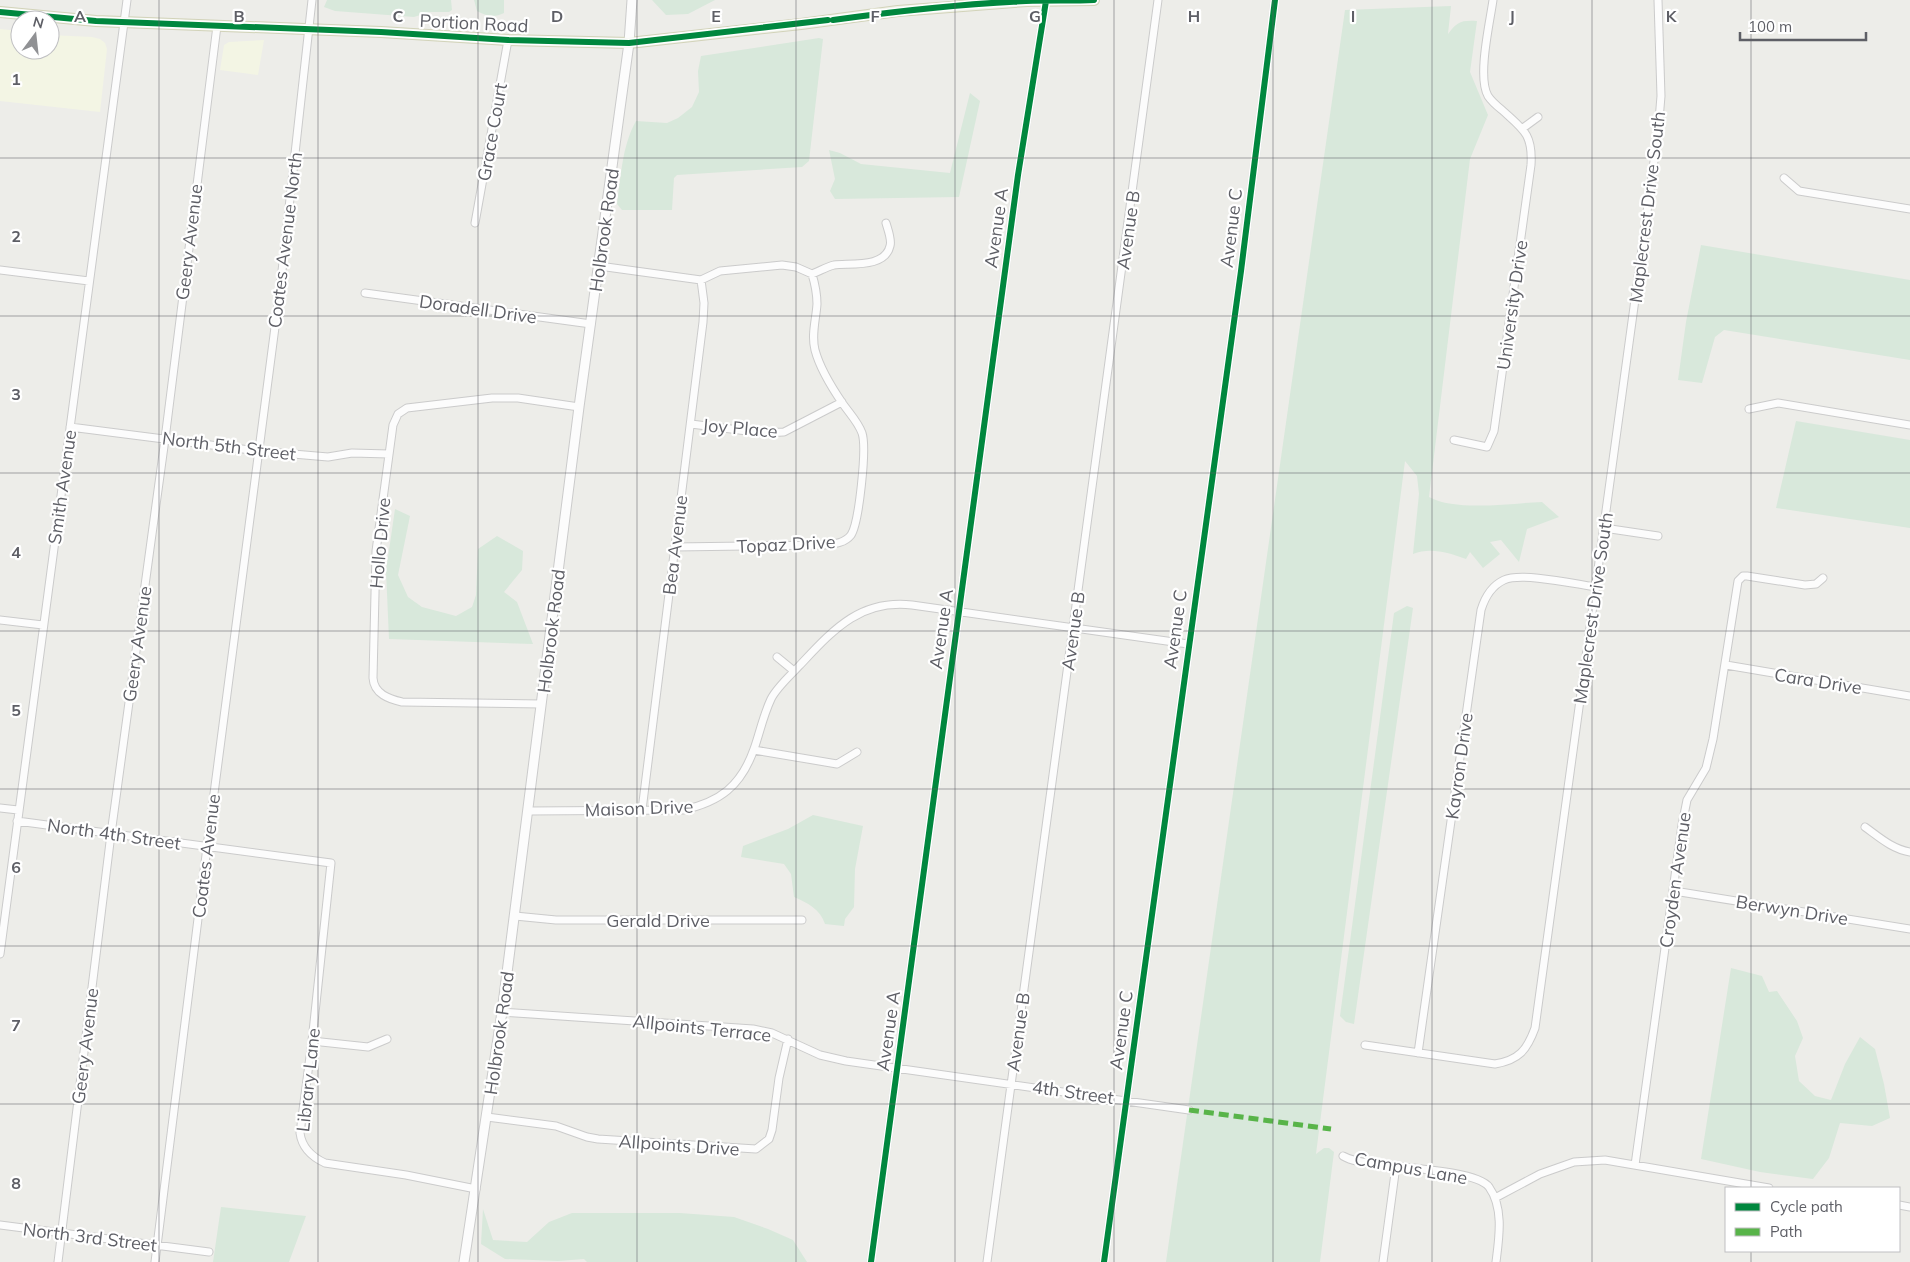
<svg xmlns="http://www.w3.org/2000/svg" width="1910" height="1262" font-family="Mulish,sans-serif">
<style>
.commercial{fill:#f3f5e4}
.green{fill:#d8e8db}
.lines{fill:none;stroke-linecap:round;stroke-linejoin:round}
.minor-casing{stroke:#cbcbcb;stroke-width:9}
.tertiary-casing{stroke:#cbcbcb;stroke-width:11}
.primary-casing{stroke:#d2d3b9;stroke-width:12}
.minor{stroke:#fcfcfc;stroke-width:7}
.tertiary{stroke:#fcfcfc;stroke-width:9}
.primary{stroke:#f0f2ea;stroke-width:10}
.quiet{stroke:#58b449;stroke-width:5;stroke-dasharray:10 5;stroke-linecap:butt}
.cycleway-casing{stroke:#fff;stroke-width:9}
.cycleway{stroke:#00873e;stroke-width:6}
.grid{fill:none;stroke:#5e5f66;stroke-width:1;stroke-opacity:0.55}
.labels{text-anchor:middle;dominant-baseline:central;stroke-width:4.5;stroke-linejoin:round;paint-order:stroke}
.street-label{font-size:18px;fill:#5e5f66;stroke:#fff}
.grid-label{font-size:16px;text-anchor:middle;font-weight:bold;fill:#5e5f66;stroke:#fff;stroke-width:4.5;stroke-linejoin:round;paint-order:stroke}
</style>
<rect width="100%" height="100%" fill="#edede9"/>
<!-- commercial -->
<path class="commercial" d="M 0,29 L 20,31 L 20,50 L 50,50 L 50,35 L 92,37 L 100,39 L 105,43 L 107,49 L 100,112 L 0,101 Z
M 264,40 L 258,75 L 220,70 L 224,45 L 229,42 Z"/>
<!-- green -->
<path class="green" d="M 327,0 L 451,0 L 452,10 L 449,12 L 430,12 L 414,17 L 335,11 L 324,7 Z
M 474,0 L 504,0 L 504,13 C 494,18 486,16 477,11 Z
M 652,0 L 715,0 L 688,14 L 666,15 Z
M 1451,6 L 1448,34 C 1457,22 1461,20 1477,21 L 1470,72 L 1488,115 L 1470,159 L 1429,497 C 1457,512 1510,503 1542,502 L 1559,517 L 1527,529 L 1519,562 L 1501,540 L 1490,542 L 1500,554 L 1483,568 L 1470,552 L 1466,559 C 1449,553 1431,547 1413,554 L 1419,494 L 1417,476 L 1405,461 L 1316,1154 L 1324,1148 L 1329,1148 L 1334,1152 L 1320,1262 L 1166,1262 L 1345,10 Z
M 819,38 L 823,39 L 809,161 L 802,167 L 677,175 L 674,178 L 672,210 L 622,210 L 617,204 C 621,176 622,146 636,121 L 667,123 L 678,118 L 692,107 L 699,92 L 698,71 L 701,56 Z
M 970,93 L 980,101 L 959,197 L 835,199 L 830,191 L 835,179 L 829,150 L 840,153 L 861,164 L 950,173 Z
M 1701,245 L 1910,280 L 1910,360 L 1724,330 L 1715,337 L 1702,383 L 1678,380 L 1686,322 Z
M 1796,421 L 1910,440 L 1910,528 L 1776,508 Z
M 395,509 L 410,516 L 398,575 L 408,597 L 422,607 L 456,616 L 472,607 L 476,595 L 478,549 L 497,536 L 523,551 L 522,570 L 504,592 L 517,602 L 533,644 L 389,639 L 386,571 Z
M 1407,606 L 1413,608 L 1354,1024 L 1346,1022 L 1340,1016 L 1394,613 Z
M 813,815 L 863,826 L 855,869 L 854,907 L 845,919 L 844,926 L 825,924 C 820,909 808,903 794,897 L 791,874 L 784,864 L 741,857 L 743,846 L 788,829 Z
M 1731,968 L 1762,976 L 1769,992 L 1777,991 L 1797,1021 L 1803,1038 L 1795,1056 L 1799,1081 L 1815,1096 L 1831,1100 L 1845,1064 L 1860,1037 L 1875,1049 L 1884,1084 L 1890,1118 L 1872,1126 L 1840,1123 L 1829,1158 L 1813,1179 L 1760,1172 L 1701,1159 Z
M 221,1207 L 306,1216 L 289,1262 L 213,1262 Z
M 483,1209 L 493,1240 L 527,1242 L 549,1222 L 572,1213 L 680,1213 L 734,1217 L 768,1229 L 793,1240 L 807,1262 L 587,1262 L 584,1259 L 558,1261 L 505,1259 L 481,1244 Z"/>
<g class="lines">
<defs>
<path id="minor" d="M 1523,128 L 1538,117
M 1784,178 L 1799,191 L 1910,209
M 475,223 L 508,40
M 599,266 L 701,280 L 720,271 L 782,265 L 796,267 L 812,274 C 815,284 817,294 817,304 C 816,320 811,335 815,350 C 820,369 832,388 843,404 C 850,414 858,422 862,433 C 867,448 859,523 851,535 C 844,544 832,544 823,545 L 675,547
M 0,270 L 89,281
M 812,274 C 820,271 826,267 834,265 C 851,263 885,268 890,246 C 892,240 888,230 886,223
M 365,293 L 591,324
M 1749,409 L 1778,403 L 1910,425
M 691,424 L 763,433 L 784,432 L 842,402
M 70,427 L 258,451 L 328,457 L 352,453 L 389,454
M 1454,440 L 1487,447 L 1494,431 L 1531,165 C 1533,134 1523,129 1502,110 C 1497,106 1492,102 1488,96 C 1477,77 1490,22 1493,0
M 1604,528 L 1658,536
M 0,620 L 43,625
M 777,657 L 794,671
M 1726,665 L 1910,696
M 541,704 L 402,702 C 389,699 374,694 373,678 L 376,551 L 393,425 L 398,414 L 407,408 L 492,398 L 518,398 L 579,407
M 754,750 L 837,764 L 857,752
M 0,808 L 18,810
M 642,810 L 703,322 L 704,303 L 701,280
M 528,811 L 683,810 C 720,802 741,786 754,749 C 760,732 763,716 771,699 C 777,687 791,675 800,665 C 833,630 860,599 912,605 L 1188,644
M 17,821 L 331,863 L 312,1041 L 300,1133 C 302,1148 312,1157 325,1163 L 406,1175 L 476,1189
M 1865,827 C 1879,837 1892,849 1910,852
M 1674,891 L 1910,929
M 515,916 L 556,920 L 802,920
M 0,954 L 127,0
M 502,1012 L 753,1029 L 772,1033 L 820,1055 L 846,1061 L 1189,1110
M 312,1041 L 368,1047 L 387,1039
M 1365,1045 L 1495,1064 C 1519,1060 1527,1050 1535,1028 L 1658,132 L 1661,96 L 1658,0
M 1418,1053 L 1481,610 C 1485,597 1491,586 1504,580 C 1522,572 1575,584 1596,587
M 487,1117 L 556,1126 L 587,1137 L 598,1139 L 756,1149 L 769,1139 L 772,1130 L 779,1078 L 788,1039
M 1343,1156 C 1355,1163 1371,1163 1384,1165 C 1405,1168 1477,1171 1489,1187 C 1504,1208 1499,1238 1496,1262
M 1635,1165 L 1682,825 L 1687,800 L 1706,768 L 1713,739 L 1738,581 L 1743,576 L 1747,576 L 1805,585 L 1816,584 L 1823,578
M 1495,1198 L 1540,1174 L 1574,1162 L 1605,1160 L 1769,1188
M 1899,1205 L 1910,1207
M 0,1225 L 209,1252
M 58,1262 L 111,834 L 165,439 L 217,26
M 155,1262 L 207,847 L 280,289 L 312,0
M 871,1262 L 1018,175 L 1046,1
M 987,1262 L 1158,0
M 1104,1262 L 1241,271 L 1275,0
M 1383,1262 L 1396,1166"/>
<path id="tertiary" d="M 464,1262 L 502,1012 L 579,407 L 629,43 L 632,0"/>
<path id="primary" d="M 0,12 L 96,21 L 381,32 L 508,40 L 629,43 L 801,24 L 898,11 L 1027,1 L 1094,0"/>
</defs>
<!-- minor casing -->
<use href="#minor" class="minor-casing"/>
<!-- tertiary casing -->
<use href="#tertiary" class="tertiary-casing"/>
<!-- primary casing -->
<use href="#primary" class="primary-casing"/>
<!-- minor -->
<use href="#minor" class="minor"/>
<!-- tertiary -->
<use href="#tertiary" class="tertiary"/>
<!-- primary -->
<use href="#primary" class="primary"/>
<!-- quiet -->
<path class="quiet" d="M 1189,1110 L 1331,1129"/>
<defs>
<path id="cycleway" d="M 0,12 L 96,21 L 381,32 L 508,40 L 629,43 L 828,20
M 833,20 C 897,11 961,4 1026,1 C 1049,0 1072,1 1094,0
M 871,1262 L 1018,175 L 1046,1
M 1104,1262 L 1241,271 L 1275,0"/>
</defs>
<!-- cycleway casing -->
<use href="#cycleway" class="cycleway-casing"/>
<!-- cycleway -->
<use href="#cycleway" class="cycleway"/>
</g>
<!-- grid -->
<path class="grid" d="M 159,0 L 159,1262M 318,0 L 318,1262M 478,0 L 478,1262M 637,0 L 637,1262M 796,0 L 796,1262M 955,0 L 955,1262M 1114,0 L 1114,1262M 1273,0 L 1273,1262M 1432,0 L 1432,1262M 1592,0 L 1592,1262M 1751,0 L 1751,1188M 0,158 L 1910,158M 0,316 L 1910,316M 0,473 L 1910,473M 0,631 L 1910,631M 0,789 L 1910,789M 0,946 L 1910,946M 0,1104 L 1910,1104M 1751,1251 L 1751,1262"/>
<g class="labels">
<!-- street labels -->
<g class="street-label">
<text transform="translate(474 23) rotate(3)">Portion Road</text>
<text transform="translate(492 132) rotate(-80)">Grace Court</text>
<text transform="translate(1647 207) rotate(-83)">Maplecrest Drive South</text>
<text transform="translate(996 228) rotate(-82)">Avenue A</text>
<text transform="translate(1231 228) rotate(-83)">Avenue C</text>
<text transform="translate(604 230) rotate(-82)">Holbrook Road</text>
<text transform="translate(1128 230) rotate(-82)">Avenue B</text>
<text transform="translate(285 240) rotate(-83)">Coates Avenue North</text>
<text transform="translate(189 242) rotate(-83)">Geery Avenue</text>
<text transform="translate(1512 305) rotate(-82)">University Drive</text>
<text transform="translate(478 309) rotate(8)">Doradell Drive</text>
<text transform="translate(740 428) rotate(5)">Joy Place</text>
<text transform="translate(229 446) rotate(7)">North 5th Street</text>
<text transform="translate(62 487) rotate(-82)">Smith Avenue</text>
<text transform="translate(380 543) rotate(-85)">Hollo Drive</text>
<text transform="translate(786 544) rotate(-3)">Topaz Drive</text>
<text transform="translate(675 545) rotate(-83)">Bea Avenue</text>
<text transform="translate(1593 608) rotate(-82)">Maplecrest Drive South</text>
<text transform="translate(941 629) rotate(-82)">Avenue A</text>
<text transform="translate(1175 629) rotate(-82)">Avenue C</text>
<text transform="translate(551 631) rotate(-83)">Holbrook Road</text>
<text transform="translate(1073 631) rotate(-82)">Avenue B</text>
<text transform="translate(137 644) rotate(-82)">Geery Avenue</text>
<text transform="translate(1818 681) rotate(9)">Cara Drive</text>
<text transform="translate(1459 766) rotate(-82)">Kayron Drive</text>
<text transform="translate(639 808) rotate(-2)">Maison Drive</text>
<text transform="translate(114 834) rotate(8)">North 4th Street</text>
<text transform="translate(206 856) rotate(-83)">Coates Avenue</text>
<text transform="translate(1675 880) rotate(-82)">Croyden Avenue</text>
<text transform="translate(1792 910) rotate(9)">Berwyn Drive</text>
<text x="658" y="920">Gerald Drive</text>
<text transform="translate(702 1028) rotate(6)">Allpoints Terrace</text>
<text transform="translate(1121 1030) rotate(-82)">Avenue C</text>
<text transform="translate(888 1031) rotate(-82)">Avenue A</text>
<text transform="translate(1018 1032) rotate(-82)">Avenue B</text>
<text transform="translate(499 1033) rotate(-82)">Holbrook Road</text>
<text transform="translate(85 1046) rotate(-83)">Geery Avenue</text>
<text transform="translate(308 1080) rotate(-84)">Library Lane</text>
<text transform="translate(1073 1092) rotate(8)">4th Street</text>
<text transform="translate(679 1145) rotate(4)">Allpoints Drive</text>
<text transform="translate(1411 1168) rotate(10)">Campus Lane</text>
<text transform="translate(90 1237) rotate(7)">North 3rd Street</text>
</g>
</g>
<g class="grid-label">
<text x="80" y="22">A</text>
<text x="239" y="22">B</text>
<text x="398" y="22">C</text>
<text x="557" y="22">D</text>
<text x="716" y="22">E</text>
<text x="875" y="22">F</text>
<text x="1035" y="22">G</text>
<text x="1194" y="22">H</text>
<text x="1353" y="22">I</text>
<text x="1512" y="22">J</text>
<text x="1671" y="22">K</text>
<text x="16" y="85">1</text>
<text x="16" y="242">2</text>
<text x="16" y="400">3</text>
<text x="16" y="558">4</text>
<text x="16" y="716">5</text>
<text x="16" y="873">6</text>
<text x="16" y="1031">7</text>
<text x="16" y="1189">8</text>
</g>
<!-- legend -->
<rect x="1725" y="1187" width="175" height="65" fill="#ffffff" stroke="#bfbfc2"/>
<rect x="1735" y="1203" width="25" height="8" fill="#00873e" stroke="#bfbfc2"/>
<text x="1770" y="1212" font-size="15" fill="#5e5f66">Cycle path</text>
<rect x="1735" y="1228" width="25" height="8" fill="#58b449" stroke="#bfbfc2"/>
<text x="1770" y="1237" font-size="15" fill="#5e5f66">Path</text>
<!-- north arrow -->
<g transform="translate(35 35) rotate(15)"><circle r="24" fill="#ffffff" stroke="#bfbfc2"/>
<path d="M0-4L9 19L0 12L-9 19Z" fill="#909194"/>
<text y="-8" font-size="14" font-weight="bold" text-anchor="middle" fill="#5e5f66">N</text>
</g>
<!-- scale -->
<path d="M1740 32v8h126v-8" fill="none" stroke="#5e5f66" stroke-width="2.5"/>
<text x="1748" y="32" font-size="15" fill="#5e5f66" stroke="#ffffff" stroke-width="4" paint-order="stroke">100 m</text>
</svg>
